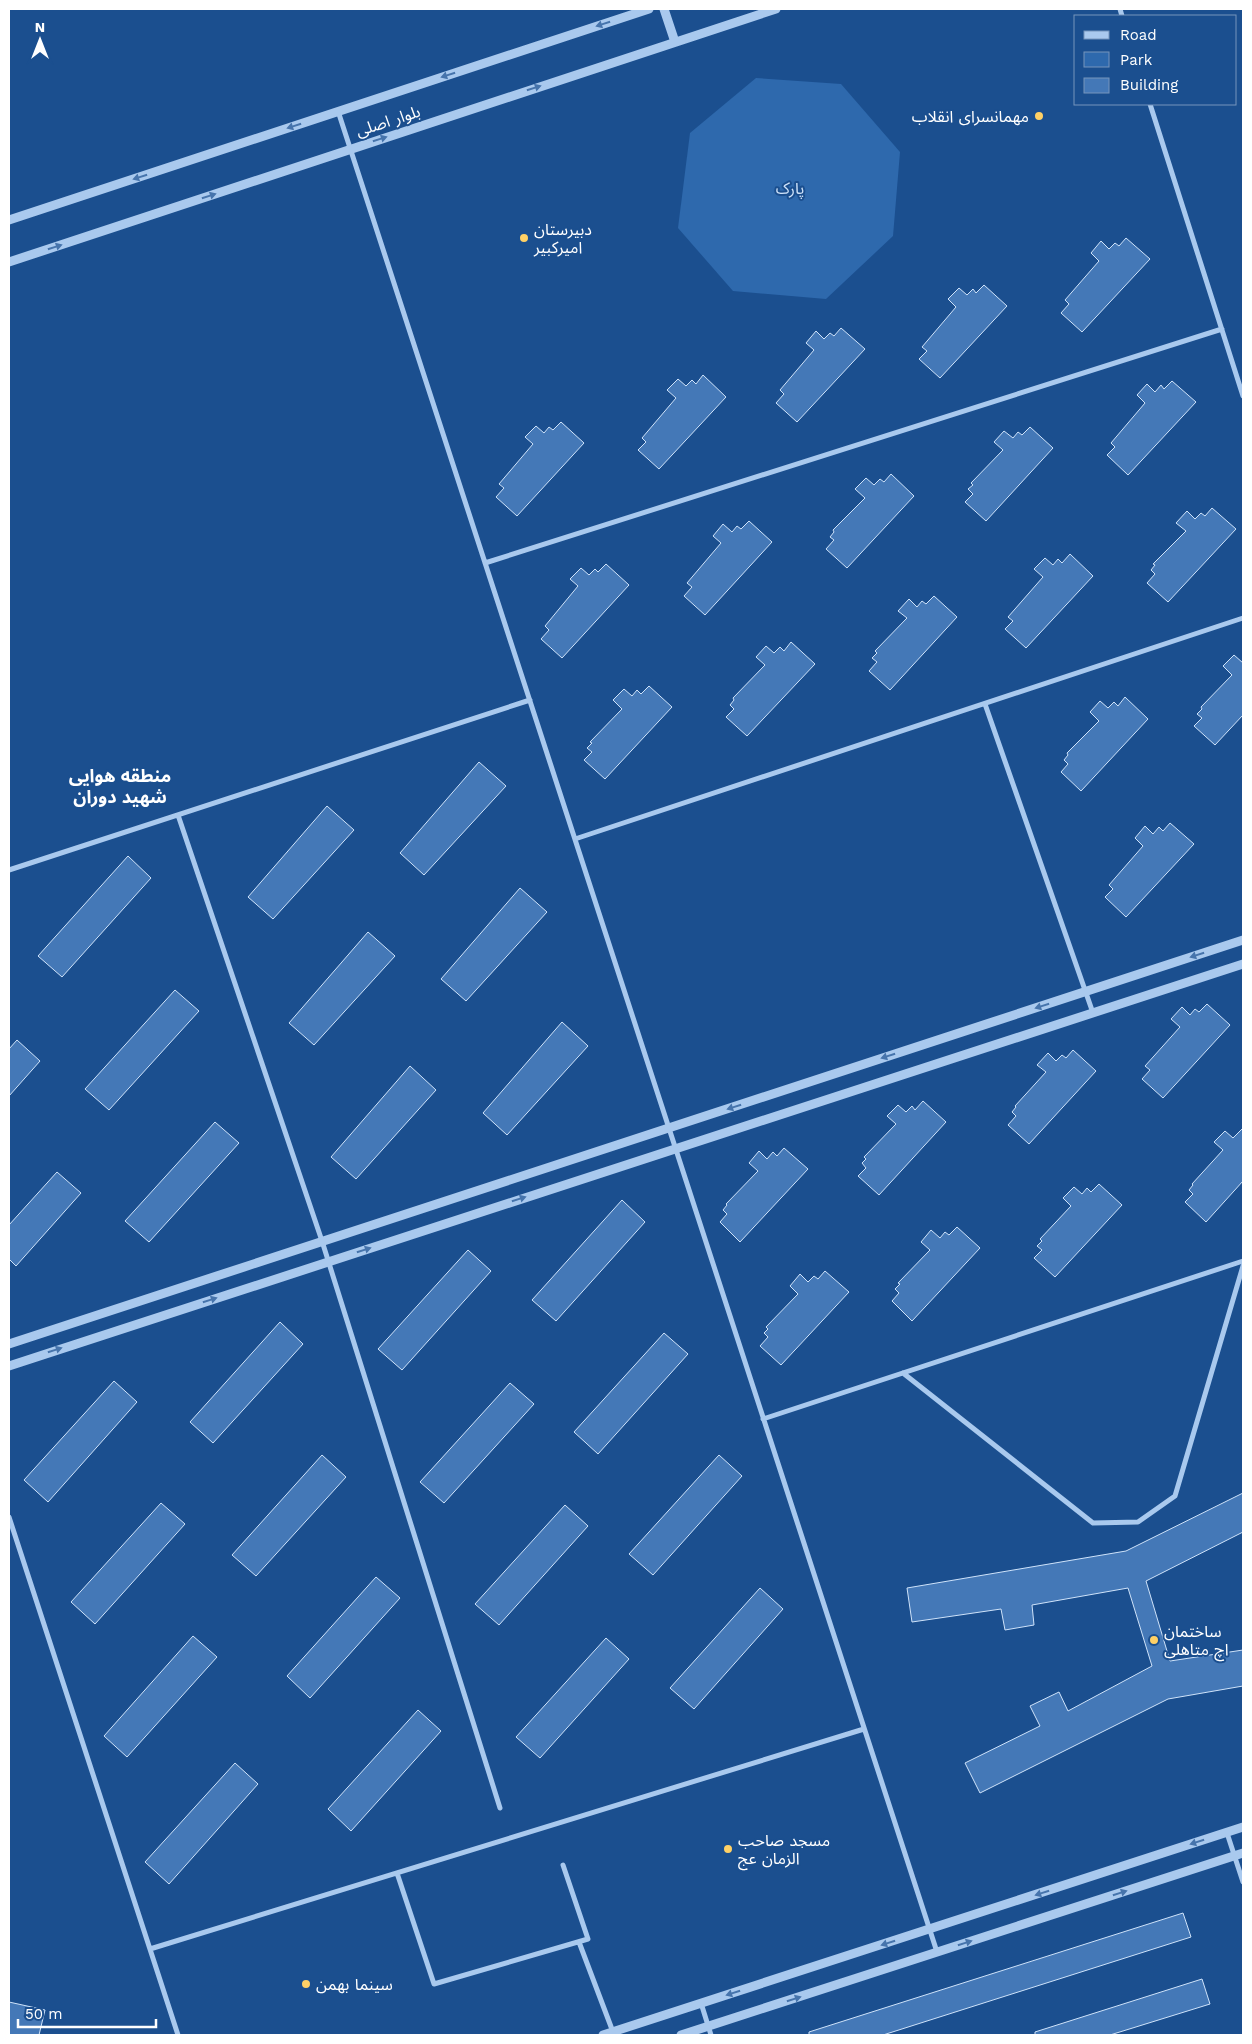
<svg xmlns="http://www.w3.org/2000/svg" width="1252" height="2044" font-family="'Work Sans','Noto Sans Arabic',sans-serif">
<style>
.green{fill:#2e69ad}
.building{fill:#4478b7;stroke:#cfe3fa}
.lines{fill:none;stroke-linecap:round;stroke-linejoin:round}
.minor{stroke:#a9c9ee;stroke-width:5}
.tertiary{stroke:#a9c9ee;stroke-width:9}
.oneway{fill:#4674ac}
.poi-dot{fill:#ffd166;stroke:#1b4f8f;stroke-width:2}
.labels{text-anchor:middle;dominant-baseline:central;stroke-width:4;stroke-linejoin:round;paint-order:stroke}
.poi-label{font-size:16px;fill:#fff;stroke:#1b4f8f;text-anchor:start}
.street-label{font-size:16px;fill:#fff;stroke:#1b4f8f}
.park-label{font-size:16px;fill:#cfe3fa;stroke:#1b4f8f}
.neighbourhood-label{font-size:18px;font-weight:bold;fill:#fff;stroke:#1b4f8f}
</style>
<rect width="100%" height="100%" fill="#1b4f8f"/>
<!-- green -->
<path class="green" d="M 756,78 L 841,84 L 900,152 L 893,236 L 826,299 L 733,291 L 678,228 L 690,133 Z"/>
<!-- building -->
<path class="building" d="M 1126,238 L 1150,259 L 1082,332 L 1061,313 L 1069,304 L 1065,300 L 1099,261 L 1091,253 L 1101,241 L 1109,249 L 1115,243 L 1119,246 Z
M 984,285 L 1007,306 L 940,378 L 919,359 L 927,351 L 922,347 L 956,307 L 948,299 L 959,288 L 967,295 L 973,289 L 976,293 Z
M 841,328 L 865,349 L 797,422 L 776,403 L 784,394 L 780,390 L 814,350 L 806,343 L 816,331 L 824,339 L 830,333 L 834,336 Z
M 703,375 L 726,397 L 659,469 L 638,450 L 646,442 L 642,438 L 676,398 L 667,390 L 678,379 L 686,386 L 692,380 L 696,384 Z
M 1172,381 L 1196,402 L 1128,475 L 1107,455 L 1115,447 L 1111,443 L 1145,403 L 1137,395 L 1147,384 L 1155,392 L 1161,385 L 1164,389 Z
M 561,422 L 584,443 L 517,516 L 496,497 L 504,488 L 499,484 L 533,444 L 525,437 L 536,426 L 544,433 L 549,427 L 553,430 Z
M 1030,427 L 1053,448 L 986,521 L 965,502 L 973,494 L 968,489 L 973,485 L 971,483 L 1003,450 L 994,442 L 1004,431 L 1013,438 L 1018,432 L 1022,435 Z
M 891,474 L 914,496 L 847,568 L 826,549 L 834,540 L 830,537 L 834,532 L 833,530 L 865,498 L 855,489 L 866,478 L 874,485 L 880,479 L 884,482 Z
M 1212,508 L 1236,529 L 1168,602 L 1147,583 L 1155,574 L 1151,570 L 1155,565 L 1153,564 L 1186,531 L 1176,523 L 1187,511 L 1195,519 L 1201,513 L 1205,516 Z
M 749,521 L 772,542 L 705,615 L 684,596 L 692,587 L 687,583 L 721,543 L 713,536 L 723,524 L 732,532 L 737,526 L 741,529 Z
M 1070,554 L 1093,576 L 1026,648 L 1005,629 L 1013,621 L 1008,617 L 1043,577 L 1034,569 L 1045,558 L 1053,565 L 1058,559 L 1062,563 Z
M 606,564 L 629,585 L 562,658 L 541,639 L 549,630 L 545,626 L 578,586 L 570,579 L 581,568 L 589,575 L 595,569 L 598,572 Z
M 934,596 L 957,617 L 890,690 L 869,671 L 877,662 L 872,658 L 877,653 L 875,651 L 907,618 L 898,611 L 909,599 L 917,607 L 922,601 L 926,604 Z
M 791,642 L 815,664 L 747,736 L 726,717 L 734,709 L 730,705 L 734,700 L 733,698 L 765,665 L 756,657 L 766,646 L 774,653 L 780,647 L 784,651 Z
M 1234,655 L 1243,663 L 1243,715 L 1215,745 L 1194,726 L 1202,718 L 1197,714 L 1202,709 L 1201,707 L 1232,675 L 1223,666 Z
M 649,686 L 672,707 L 605,779 L 584,760 L 592,752 L 587,748 L 592,743 L 590,742 L 622,709 L 613,700 L 624,689 L 632,696 L 637,690 L 641,694 Z
M 1125,697 L 1148,719 L 1081,791 L 1061,772 L 1068,764 L 1064,760 L 1068,755 L 1067,753 L 1099,721 L 1090,712 L 1100,701 L 1108,708 L 1114,702 L 1118,706 Z
M 479,762 L 506,786 L 424,875 L 400,853 Z
M 327,806 L 354,830 L 273,919 L 248,897 Z
M 1170,823 L 1194,844 L 1126,917 L 1105,897 L 1113,889 L 1109,885 L 1143,846 L 1135,838 L 1145,826 L 1153,834 L 1159,827 L 1163,831 Z
M 128,856 L 151,878 L 62,977 L 38,956 Z
M 520,888 L 547,912 L 466,1001 L 441,979 Z
M 368,932 L 395,956 L 314,1045 L 289,1023 Z
M 175,990 L 199,1011 L 109,1110 L 85,1089 Z
M 1207,1004 L 1230,1025 L 1163,1098 L 1142,1079 L 1150,1070 L 1145,1066 L 1180,1027 L 1171,1019 L 1182,1007 L 1190,1015 L 1195,1009 L 1199,1012 Z
M 562,1022 L 588,1046 L 507,1135 L 483,1113 Z
M 17,1040 L 40,1061 L 9,1096 L 9,1049 Z
M 1073,1050 L 1096,1071 L 1029,1144 L 1008,1125 L 1016,1116 L 1012,1112 L 1016,1107 L 1015,1106 L 1046,1072 L 1037,1065 L 1048,1053 L 1056,1061 L 1062,1055 L 1066,1058 Z
M 410,1066 L 436,1090 L 356,1179 L 331,1157 Z
M 923,1101 L 946,1122 L 879,1195 L 858,1176 L 866,1168 L 862,1163 L 866,1159 L 864,1157 L 896,1124 L 887,1116 L 898,1105 L 906,1112 L 912,1106 L 915,1110 Z
M 215,1122 L 239,1143 L 149,1242 L 125,1221 Z
M 1243,1128 L 1243,1181 L 1206,1222 L 1185,1202 L 1193,1194 L 1189,1190 L 1193,1185 L 1192,1184 L 1223,1150 L 1214,1142 L 1225,1131 L 1233,1138 Z
M 784,1148 L 808,1169 L 740,1242 L 720,1222 L 727,1214 L 723,1210 L 727,1205 L 726,1204 L 758,1171 L 749,1163 L 759,1151 L 767,1159 L 773,1152 L 777,1156 Z
M 57,1172 L 81,1193 L 16,1266 L 9,1259 L 9,1225 Z
M 1099,1184 L 1122,1205 L 1055,1277 L 1034,1258 L 1042,1250 L 1037,1246 L 1042,1241 L 1040,1239 L 1071,1206 L 1063,1198 L 1074,1187 L 1082,1194 L 1087,1188 L 1091,1192 Z
M 622,1200 L 645,1222 L 556,1321 L 532,1300 Z
M 957,1227 L 980,1248 L 912,1321 L 892,1301 L 899,1293 L 895,1289 L 900,1284 L 898,1283 L 930,1250 L 921,1242 L 931,1230 L 940,1238 L 945,1232 L 949,1235 Z
M 468,1250 L 491,1271 L 402,1370 L 378,1349 Z
M 825,1271 L 849,1292 L 781,1365 L 760,1346 L 768,1337 L 764,1333 L 768,1329 L 766,1327 L 798,1294 L 790,1286 L 800,1274 L 808,1282 L 814,1276 L 818,1279 Z
M 280,1322 L 303,1344 L 213,1443 L 190,1422 Z
M 664,1333 L 688,1354 L 598,1454 L 574,1432 Z
M 114,1381 L 137,1402 L 48,1502 L 24,1480 Z
M 510,1383 L 534,1404 L 444,1503 L 420,1482 Z
M 322,1455 L 346,1477 L 256,1576 L 232,1555 Z
M 719,1455 L 742,1476 L 653,1575 L 629,1554 Z
M 1243,1493 L 1243,1532 L 1146,1581 L 1170,1661 L 1243,1650 L 1243,1686 L 1168,1699 L 980,1793 L 965,1763 L 1040,1726 L 1030,1706 L 1059,1692 L 1068,1711 L 1152,1666 L 1128,1588 L 1032,1605 L 1034,1625 L 1005,1630 L 1001,1609 L 912,1622 L 907,1588 L 1126,1551 Z
M 161,1503 L 185,1524 L 95,1624 L 71,1602 Z
M 565,1505 L 588,1526 L 499,1625 L 475,1604 Z
M 376,1577 L 400,1598 L 310,1698 L 287,1676 Z
M 760,1588 L 783,1609 L 694,1709 L 670,1688 Z
M 193,1636 L 217,1657 L 127,1757 L 104,1736 Z
M 606,1638 L 629,1659 L 540,1758 L 516,1737 Z
M 418,1710 L 441,1731 L 351,1831 L 328,1809 Z
M 235,1763 L 258,1784 L 169,1884 L 145,1862 Z
M 1183,1913 L 1191,1937 L 883,2035 L 809,2035 L 809,2032 Z
M 1202,1979 L 1210,2004 L 1110,2035 L 1035,2035 L 1035,2032 Z
M 9,2002 L 45,2010 L 39,2035 L 9,2035 Z"/>
<g class="lines">
<!-- minor -->
<path class="minor" d="M 1120,9 L 1122,16
M 1150,104 L 1243,396
M 338,111 L 937,1952
M 485,563 L 1222,329
M 985,704 L 1093,1013
M 178,815 L 322,1241 L 500,1808
M 575,839 L 1243,618
M 9,870 L 530,700
M 903,1373 L 1093,1523 L 1138,1522 L 1175,1496 L 1243,1266
M 763,1419 L 1243,1261
M 9,1517 L 178,2035
M 1227,1833 L 1243,1882
M 397,1873 L 434,1984 L 588,1939 L 563,1865
M 579,1942 L 613,2032
M 150,1949 L 864,1729
M 701,2003 L 711,2035"/>
<!-- tertiary -->
<path class="tertiary" d="M 664,9 L 675,42
M 9,220 L 649,9
M 9,262 L 776,9
M 9,1344 L 1243,940
M 9,1366 L 1243,964
M 603,2035 L 1243,1827
M 681,2035 L 1243,1853"/>
</g>
<!-- one-way arrows -->
<defs><path id="oneway-solid" d="M-6-.8H1V-3.2L6.5 0L1 3.2V.8H-6Z" transform="scale(1.25)"/></defs>
<g class="oneway">
<use href="#oneway-solid" transform="translate(603 24) rotate(162)"/>
<use href="#oneway-solid" transform="translate(448 75) rotate(162)"/>
<use href="#oneway-solid" transform="translate(534 88) rotate(-18)"/>
<use href="#oneway-solid" transform="translate(294 126) rotate(162)"/>
<use href="#oneway-solid" transform="translate(380 139) rotate(-18)"/>
<use href="#oneway-solid" transform="translate(140 177) rotate(162)"/>
<use href="#oneway-solid" transform="translate(209 196) rotate(-18)"/>
<use href="#oneway-solid" transform="translate(55 247) rotate(-18)"/>
<use href="#oneway-solid" transform="translate(1197 955) rotate(162)"/>
<use href="#oneway-solid" transform="translate(1042 1006) rotate(162)"/>
<use href="#oneway-solid" transform="translate(888 1056) rotate(162)"/>
<use href="#oneway-solid" transform="translate(734 1107) rotate(162)"/>
<use href="#oneway-solid" transform="translate(519 1199) rotate(-18)"/>
<use href="#oneway-solid" transform="translate(364 1250) rotate(-18)"/>
<use href="#oneway-solid" transform="translate(210 1300) rotate(-18)"/>
<use href="#oneway-solid" transform="translate(55 1350) rotate(-18)"/>
<use href="#oneway-solid" transform="translate(1197 1842) rotate(162)"/>
<use href="#oneway-solid" transform="translate(1042 1893) rotate(162)"/>
<use href="#oneway-solid" transform="translate(1120 1893) rotate(-18)"/>
<use href="#oneway-solid" transform="translate(888 1943) rotate(162)"/>
<use href="#oneway-solid" transform="translate(965 1943) rotate(-18)"/>
<use href="#oneway-solid" transform="translate(733 1993) rotate(162)"/>
<use href="#oneway-solid" transform="translate(794 1999) rotate(-18)"/>
</g>
<!-- markers -->
<g class="poi-dot">
<circle cx="1039" cy="116" r="5"/>
<circle cx="524" cy="238" r="5"/>
<circle cx="1154" cy="1640" r="5"/>
<circle cx="728" cy="1849" r="5"/>
<circle cx="306" cy="1984" r="5"/>
</g>
<g class="labels">
<!-- poi labels -->
<g class="poi-label">
<text x="1029" y="116" text-anchor="end">مهمانسرای انقلاب</text>
<text x="534" y="229">دبیرستان<tspan x="534" dy="18">امیرکبیر</tspan></text>
<text x="1164" y="1631">ساختمان<tspan x="1164" dy="18">اچ متاهلی</tspan></text>
<text x="738" y="1840">مسجد صاحب<tspan x="738" dy="18">الزمان عج</tspan></text>
<text x="316" y="1984">سینما بهمن</text>
</g>
<!-- street labels -->
<g class="street-label">
<text transform="translate(388 121) rotate(-18)">بلوار اصلی</text>
</g>
<!-- park labels -->
<g class="park-label">
<text x="790" y="188">پارک</text>
</g>
<!-- neighbourhood labels -->
<g class="neighbourhood-label">
<text x="120" y="775">منطقه هوایی<tspan x="120" dy="21">شهید دوران</tspan></text>
</g>
</g>
<!-- border -->
<rect width="1252" height="2044" fill="none" stroke="#ffffff" stroke-width="20"/>
<!-- legend -->
<rect x="1074" y="15" width="162" height="90" fill="#1b4f8f" stroke="#7695bc"/>
<rect x="1084" y="31" width="25" height="8" fill="#a9c9ee" stroke="#7695bc"/>
<text x="1120" y="40" font-size="15" fill="#ffffff">Road</text>
<rect x="1084" y="52" width="25" height="15" fill="#2e69ad" stroke="#7695bc"/>
<text x="1120" y="65" font-size="15" fill="#ffffff">Park</text>
<rect x="1084" y="78" width="25" height="15" fill="#4478b7" stroke="#7695bc"/>
<text x="1120" y="90" font-size="15" fill="#ffffff">Building</text>
<!-- north arrow -->
<g transform="translate(40 40)" stroke="#1b4f8f" stroke-width="4" paint-order="stroke">
<path d="M0-4L9 19L0 12L-9 19Z" fill="#ffffff"/>
<text y="-8" font-size="14" font-weight="bold" text-anchor="middle" fill="#ffffff">N</text>
</g>
<!-- scale -->
<path d="M18 2019v8h138v-8" fill="none" stroke="#ffffff" stroke-width="2.5"/>
<text x="25" y="2019" font-size="15" fill="#ffffff" stroke="#1b4f8f" stroke-width="4" paint-order="stroke">50 m</text>
</svg>
